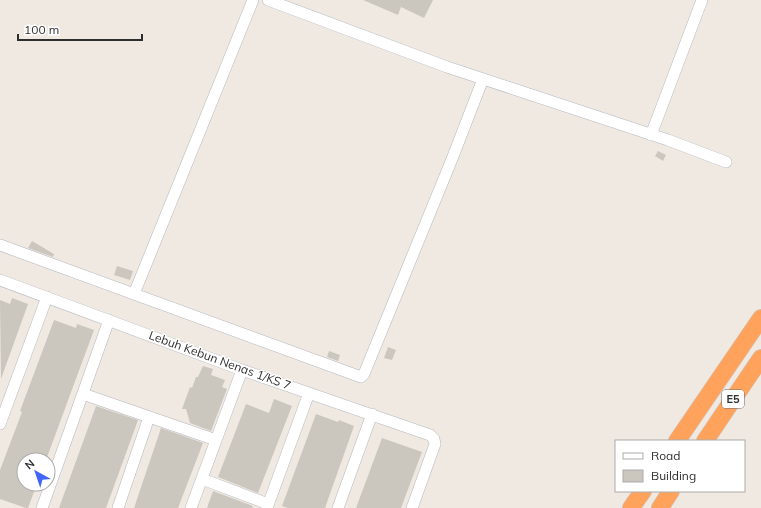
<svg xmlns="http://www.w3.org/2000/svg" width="761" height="508" font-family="Mulish,sans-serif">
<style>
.building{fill:#cbc7bf}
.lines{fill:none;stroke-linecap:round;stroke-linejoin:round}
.minor-casing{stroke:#b4b7c1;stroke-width:12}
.highway-casing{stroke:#c9c9c9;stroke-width:18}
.minor{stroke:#fff;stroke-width:11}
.highway{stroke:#ffa35c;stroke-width:17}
.labels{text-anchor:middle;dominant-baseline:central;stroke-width:3;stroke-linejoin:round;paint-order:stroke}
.shield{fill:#fff;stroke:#6d6d6d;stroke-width:1}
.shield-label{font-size:11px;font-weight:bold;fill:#2e2e2e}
.street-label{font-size:12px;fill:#2e2e2e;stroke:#fff}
</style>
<rect width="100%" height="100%" fill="#efe9e1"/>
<!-- building -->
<path class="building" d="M 363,0 L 433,0 L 424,18 L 401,7 L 398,15 Z
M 658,151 L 666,155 L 663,161 L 655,156 Z
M 32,241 L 54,254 L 53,257 L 28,248 Z
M 117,266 L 133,271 L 130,280 L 114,275 Z
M 12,298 L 28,304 L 1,379 L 0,300 L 10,304 Z
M 54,320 L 76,328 L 77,324 L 94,330 L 46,460 L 24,460 L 24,484 L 37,484 L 28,508 L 26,508 L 0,499 L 0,470 L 22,412 L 20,411 Z
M 388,347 L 396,350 L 392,360 L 384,358 Z
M 329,351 L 340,355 L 338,361 L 327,357 Z
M 203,366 L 213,369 L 211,375 L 225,380 L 222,387 L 227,389 L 211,431 L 190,423 L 186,409 L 182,409 L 190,387 L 192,388 L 196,377 L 198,377 Z
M 274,399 L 292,406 L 258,493 L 218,477 L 246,404 L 269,413 Z
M 96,406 L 138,420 L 133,434 L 106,508 L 59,508 Z
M 316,414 L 338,422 L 339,420 L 354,426 L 325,508 L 288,508 L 282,506 Z
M 161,428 L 203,443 L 178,508 L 134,508 Z
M 382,438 L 422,452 L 401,508 L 356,508 Z
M 213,491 L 253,506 L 252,508 L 207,508 Z"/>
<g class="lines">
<defs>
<path id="minor" d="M 268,0 L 447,67 L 668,140 L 726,162
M 651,135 L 702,0
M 0,245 L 361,377 L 364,374 L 452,159 L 483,79
M 0,280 L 242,370 L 430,435 L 434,439 L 435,444 L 412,508
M 134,294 L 253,0
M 83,394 L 216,440
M 0,424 L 47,297
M 202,479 L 268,504
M 42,508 L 109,320
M 118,508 L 149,417
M 191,508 L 242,370
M 267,508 L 309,393
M 338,508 L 372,414"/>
<path id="highway" d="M 677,441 L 761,318
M 705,441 L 761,358
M 631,508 L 643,491
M 660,508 L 671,491"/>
</defs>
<!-- minor casing -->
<use href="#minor" class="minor-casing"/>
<!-- highway casing -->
<use href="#highway" class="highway-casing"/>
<!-- minor -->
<use href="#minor" class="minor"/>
<!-- highway -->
<use href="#highway" class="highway"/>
</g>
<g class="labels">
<!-- shield labels -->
<rect class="shield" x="722" y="390" width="22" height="18" rx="3"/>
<g class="shield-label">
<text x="733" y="399">E5</text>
</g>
<!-- street labels -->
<g class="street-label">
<text transform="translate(220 360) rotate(20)">Lebuh Kebun Nenas 1/KS 7</text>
</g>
</g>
<!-- legend -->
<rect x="615" y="440" width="130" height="52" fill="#ffffff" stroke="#ababab"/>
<rect x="623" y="453" width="20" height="6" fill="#ffffff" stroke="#ababab"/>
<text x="651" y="460" font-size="12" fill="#2e2e2e">Road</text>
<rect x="623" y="470" width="20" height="12" fill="#cbc7bf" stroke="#ababab"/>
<text x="651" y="480" font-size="12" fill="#2e2e2e">Building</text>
<!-- north arrow -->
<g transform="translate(36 472) rotate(320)"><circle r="19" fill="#ffffff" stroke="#ababab"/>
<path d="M0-3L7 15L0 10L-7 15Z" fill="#4264fb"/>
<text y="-6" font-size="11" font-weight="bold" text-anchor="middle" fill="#2e2e2e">N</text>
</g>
<!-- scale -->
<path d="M18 34v6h124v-6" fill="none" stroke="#2e2e2e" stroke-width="2"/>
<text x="24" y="34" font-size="12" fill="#2e2e2e" stroke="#ffffff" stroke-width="3" paint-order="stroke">100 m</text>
</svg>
